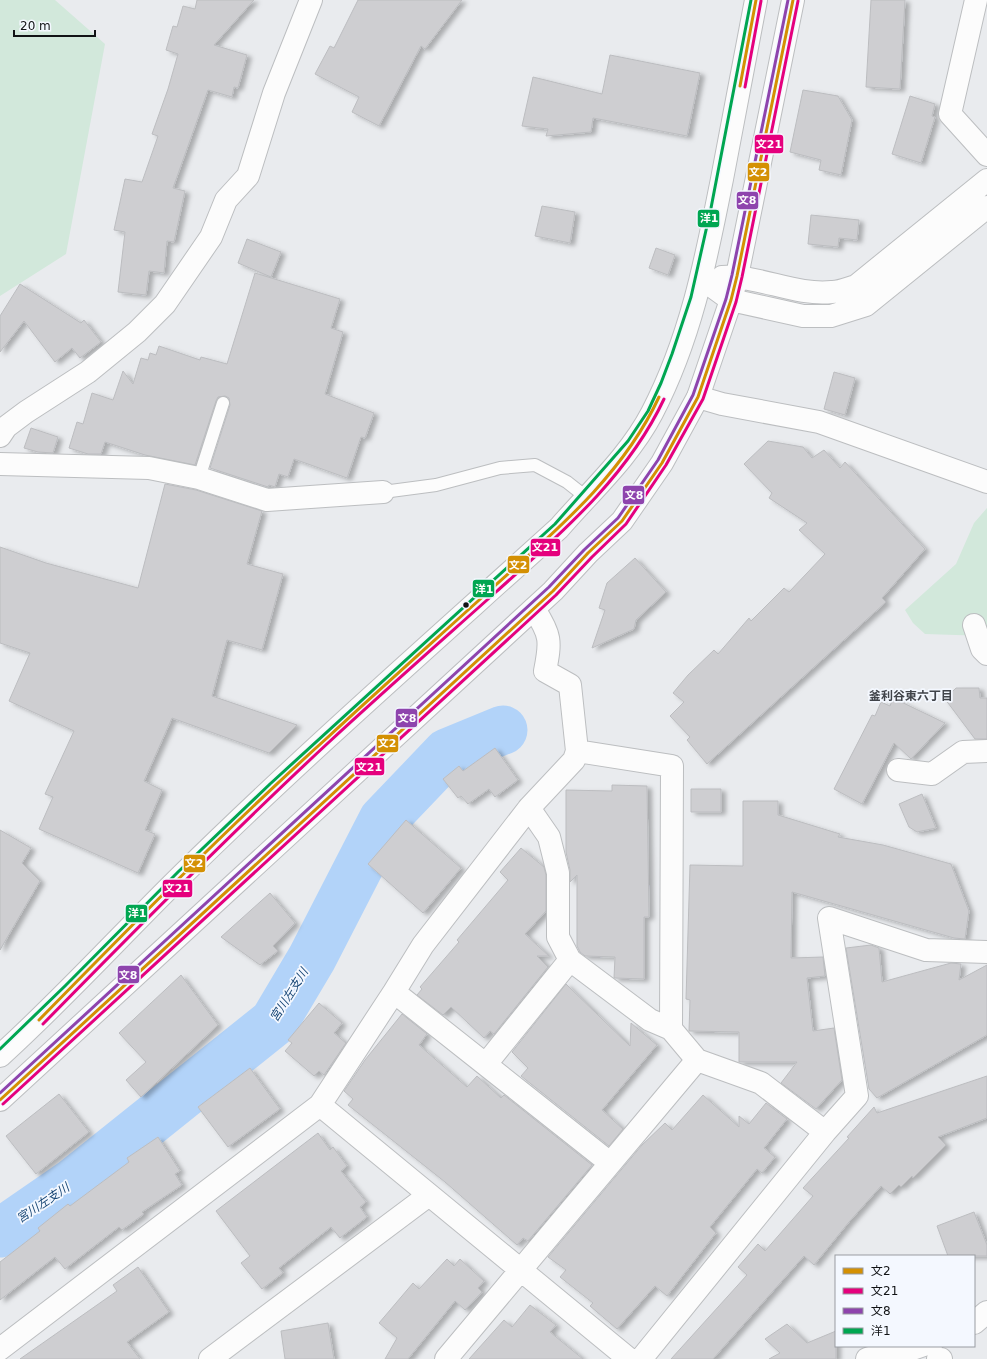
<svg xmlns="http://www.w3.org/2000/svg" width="987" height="1359" font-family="'DejaVu Sans','Noto Sans JP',sans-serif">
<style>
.green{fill:#d2e8db}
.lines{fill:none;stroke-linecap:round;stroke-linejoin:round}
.river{stroke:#b2d3f9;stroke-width:49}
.building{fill:#ceced1;stroke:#bcbdc0;filter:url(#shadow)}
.lane-casing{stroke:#bcbec0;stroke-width:14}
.street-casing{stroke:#bcbec0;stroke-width:24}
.secondary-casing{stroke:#bcbec0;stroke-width:24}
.lane{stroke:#fcfcfc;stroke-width:12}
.street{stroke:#fcfcfc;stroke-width:22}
.secondary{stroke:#fcfcfc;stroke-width:22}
.bus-1-casing{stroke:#f4f8ff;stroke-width:6}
.bus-2-casing{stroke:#f4f8ff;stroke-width:6}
.bus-3-casing{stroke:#f4f8ff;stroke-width:6}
.bus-4-casing{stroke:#f4f8ff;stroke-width:6}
.bus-1{stroke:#d49003;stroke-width:3}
.bus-2{stroke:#e5007d;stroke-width:3}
.bus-3{stroke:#8e44ad;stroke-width:3}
.bus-4{stroke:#00a651;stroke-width:3}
.bus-dot{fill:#111315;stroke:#f4f8ff;stroke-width:1.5}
.labels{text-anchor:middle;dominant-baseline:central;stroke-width:3.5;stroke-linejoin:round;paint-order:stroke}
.neighbourhood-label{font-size:12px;font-weight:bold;fill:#41444a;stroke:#f4f8ff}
.water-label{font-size:12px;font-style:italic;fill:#174675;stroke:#f4f8ff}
.line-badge{stroke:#f4f8ff;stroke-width:1.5}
.badge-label{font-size:11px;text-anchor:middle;font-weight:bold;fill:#fff}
</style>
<defs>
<filter id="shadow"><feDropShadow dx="4.5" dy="2.5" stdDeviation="2" flood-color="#0004"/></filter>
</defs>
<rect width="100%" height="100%" fill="#e9ebee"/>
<!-- green -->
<path class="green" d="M 0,0 L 55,0 L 105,44 L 66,254 L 0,296 Z
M 987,508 L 987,636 L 925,634 L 913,623 L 905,610 L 956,564 L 974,523 Z"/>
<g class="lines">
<!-- river -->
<path class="river" d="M 0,1233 L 74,1182 L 274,1022 L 312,958 L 383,820 L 447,753 L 503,730"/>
</g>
<!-- building -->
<path class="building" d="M 197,0 L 254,0 L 214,45 L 247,55 L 238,88 L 234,87 L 232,97 L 208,90 L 173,188 L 185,191 L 174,242 L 167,241 L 164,273 L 149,271 L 146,295 L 118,292 L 125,232 L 114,230 L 125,179 L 142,182 L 158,136 L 152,134 L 168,89 L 178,54 L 166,50 L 173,26 L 177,27 L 183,6 L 195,9 Z
M 358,0 L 462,0 L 425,49 L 421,46 L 379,126 L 352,112 L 359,97 L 315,74 L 330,46 L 334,48 Z
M 871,0 L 905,0 L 900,89 L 866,87 Z
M 610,55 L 700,73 L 687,136 L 593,118 L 591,132 L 546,136 L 548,129 L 522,126 L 533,77 L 602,94 Z
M 803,90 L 838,96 L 852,120 L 841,175 L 819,170 L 821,160 L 790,152 Z
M 910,96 L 935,104 L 932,116 L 935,117 L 921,163 L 892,154 Z
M 542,206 L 575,212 L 570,243 L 535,236 Z
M 811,215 L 859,220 L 857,240 L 839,238 L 838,247 L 808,244 Z
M 247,239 L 281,252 L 271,277 L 238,263 Z
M 656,248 L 675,255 L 668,275 L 649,268 Z
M 255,273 L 340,299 L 331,328 L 343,332 L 325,394 L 374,413 L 365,438 L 361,437 L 347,478 L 294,459 L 288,477 L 279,474 L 275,487 L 269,485 L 268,487 L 210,468 L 230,405 L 229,398 L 225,396 L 218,397 L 216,401 L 195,465 L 145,455 L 105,442 L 101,454 L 88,454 L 69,448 L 77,422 L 83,424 L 92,393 L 113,400 L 123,371 L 133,384 L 141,358 L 148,360 L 150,353 L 156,355 L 159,346 L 200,360 L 201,357 L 227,364 Z
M 20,284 L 81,323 L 84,320 L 101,342 L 80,358 L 72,348 L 55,362 L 24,321 L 0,352 L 0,316 Z
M 834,372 L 855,378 L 845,415 L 824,409 Z
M 31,428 L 58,437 L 53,453 L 38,452 L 24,448 Z
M 768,441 L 803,447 L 812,458 L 824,450 L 840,468 L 845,462 L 925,549 L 882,598 L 886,602 L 707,764 L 687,740 L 690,737 L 670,716 L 684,702 L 673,693 L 688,675 L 714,650 L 718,654 L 749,618 L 751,621 L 784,588 L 789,592 L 825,554 L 799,530 L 807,523 L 769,498 L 772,493 L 744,464 Z
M 165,484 L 196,490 L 262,511 L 247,564 L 283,574 L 262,650 L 227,640 L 212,696 L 297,725 L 269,753 L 172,718 L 144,781 L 162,790 L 145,830 L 155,834 L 138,873 L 39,829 L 53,797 L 45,794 L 74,731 L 9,701 L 30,653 L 0,643 L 0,547 L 46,563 L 138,588 Z
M 635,558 L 666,592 L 636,620 L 634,629 L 592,648 L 605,610 L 599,608 L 607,583 Z
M 956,688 L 979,688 L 980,698 L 987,698 L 987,739 L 975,739 L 945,699 Z
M 893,698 L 945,723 L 911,759 L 894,743 L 862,804 L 834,789 L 872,715 L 875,716 L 881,702 L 890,706 Z
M 495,748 L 518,780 L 495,797 L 489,789 L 468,804 L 461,796 L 458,798 L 443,779 L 459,766 L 463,771 Z
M 612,785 L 647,786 L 649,917 L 644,917 L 644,979 L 614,978 L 615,957 L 585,956 L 580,952 L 577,946 L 577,875 L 570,882 L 570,870 L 566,852 L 566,790 L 612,791 Z
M 691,789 L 721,789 L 721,812 L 691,812 Z
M 922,794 L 936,828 L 917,832 L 909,827 L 899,804 Z
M 743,801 L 778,801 L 778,815 L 840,834 L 838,837 L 883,845 L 951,864 L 969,911 L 965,939 L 954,938 L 792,892 L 791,958 L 823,957 L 825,976 L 807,978 L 813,1031 L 834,1028 L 842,1080 L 816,1109 L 781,1083 L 797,1062 L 739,1062 L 739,1032 L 689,1031 L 690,1000 L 686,999 L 690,865 L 743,866 Z
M 406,820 L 461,868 L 423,913 L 368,864 Z
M 0,830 L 31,848 L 22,863 L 40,881 L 0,950 Z
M 521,848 L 544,867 L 546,875 L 546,911 L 525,934 L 549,956 L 537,956 L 548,967 L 494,1034 L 490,1031 L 484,1038 L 451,1007 L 443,1015 L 417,995 L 422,989 L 420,987 L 459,942 L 457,940 L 508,880 L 500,872 Z
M 270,893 L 295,923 L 273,946 L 278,951 L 260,965 L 221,937 Z
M 871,945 L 879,948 L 882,982 L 951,963 L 961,964 L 959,980 L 987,965 L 987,1035 L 877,1098 L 869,1089 L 846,948 Z
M 181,975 L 218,1025 L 141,1097 L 126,1080 L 146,1062 L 119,1033 Z
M 566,984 L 630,1046 L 631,1023 L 657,1045 L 602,1110 L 623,1129 L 609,1146 L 521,1076 L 528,1068 L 512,1052 Z
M 319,1003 L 342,1023 L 334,1033 L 346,1043 L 324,1075 L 319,1071 L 314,1076 L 285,1051 L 292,1043 L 288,1040 Z
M 402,1014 L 427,1034 L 419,1045 L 467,1087 L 477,1076 L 501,1098 L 504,1095 L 592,1165 L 528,1241 L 523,1238 L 517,1245 L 445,1182 L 348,1105 L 353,1099 L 344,1091 L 365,1060 Z
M 250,1068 L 280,1109 L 228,1147 L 198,1107 Z
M 987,1076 L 987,1118 L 938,1137 L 946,1145 L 913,1178 L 912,1176 L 901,1187 L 899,1185 L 890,1194 L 881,1186 L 849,1222 L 814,1265 L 804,1256 L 713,1359 L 671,1359 L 747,1275 L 738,1267 L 758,1244 L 765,1251 L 813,1196 L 803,1188 L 849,1138 L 847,1137 L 874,1107 L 877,1113 Z
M 59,1094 L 89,1132 L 36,1174 L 6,1136 Z
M 703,1095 L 739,1127 L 739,1116 L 749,1124 L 766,1103 L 787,1119 L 764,1148 L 775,1157 L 762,1173 L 757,1169 L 710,1227 L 716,1233 L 667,1296 L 655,1286 L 617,1329 L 590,1306 L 593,1303 L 560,1277 L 566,1270 L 548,1257 L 642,1145 L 665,1123 L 672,1130 Z
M 318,1133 L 330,1150 L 333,1147 L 347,1166 L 341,1171 L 366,1202 L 360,1207 L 367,1217 L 340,1238 L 331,1227 L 279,1268 L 283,1273 L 262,1289 L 241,1263 L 250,1256 L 216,1211 Z
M 158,1137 L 180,1171 L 175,1174 L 182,1185 L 142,1212 L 144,1214 L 122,1230 L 119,1227 L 65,1269 L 55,1257 L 0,1300 L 0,1262 L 40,1231 L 38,1228 L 68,1204 L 70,1206 L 129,1162 L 127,1158 Z
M 974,1212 L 987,1245 L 987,1256 L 948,1256 L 937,1226 Z
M 447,1259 L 454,1266 L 460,1259 L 484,1281 L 478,1288 L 482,1292 L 465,1310 L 455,1301 L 408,1359 L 385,1359 L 397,1338 L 379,1323 L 413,1283 L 419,1289 Z
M 138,1267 L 169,1312 L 127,1342 L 140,1359 L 20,1359 L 117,1291 L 113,1285 Z
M 530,1305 L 556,1325 L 550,1332 L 583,1359 L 469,1359 L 504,1320 L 512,1327 Z
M 328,1323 L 334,1359 L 285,1359 L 281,1331 Z
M 787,1324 L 807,1343 L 836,1331 L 836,1359 L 769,1359 L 780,1353 L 765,1339 Z"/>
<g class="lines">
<defs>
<path id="lane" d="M 199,478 L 223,403
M 383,492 L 436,485 L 500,468 L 535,465 L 567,482 L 586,497
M 899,1359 L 936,1346"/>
<path id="street" d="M 976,0 L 950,114 L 987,155
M 698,397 L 722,404 L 819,422 L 987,482
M 0,436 L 6,427 L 26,412 L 88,372 L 137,332 L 165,304 L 211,237 L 226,200 L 248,176 L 274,93 L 311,0
M 0,464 L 149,468 L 199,478 L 267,500 L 383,492
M 974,625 L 982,649 L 987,654
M 577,751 L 672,766 L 671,1029
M 898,770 L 932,774 L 963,752 L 987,751
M 529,808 L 549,837 L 558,873 L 558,937 L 570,960 L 650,1020 L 671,1029 L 697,1060 L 761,1083 L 825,1132
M 394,992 L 610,1163
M 486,1064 L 570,960
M 320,1105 L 629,1359
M 974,1323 L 987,1312
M 0,1349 L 320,1105 L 394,992 L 423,945 L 529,808 L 574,760 L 577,751 L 570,685 L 545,671 C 551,641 551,635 534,609
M 210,1359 L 429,1195
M 446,1359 L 697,1060
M 641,1359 L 825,1132 L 857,1096 L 829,918 L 926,950 L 987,952
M 867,1359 L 906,1346
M 938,1359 L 941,1359"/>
<path id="secondary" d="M 722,277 C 759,275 795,296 832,292 C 840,292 849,288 856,286 L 987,180
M 702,279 L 731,300 L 803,316 L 831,316 L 866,305 L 987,207
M 0,1056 C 63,999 120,936 181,876 C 303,756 432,643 559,528 C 591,491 629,457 652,413 C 691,338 706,260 722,179 C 733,119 745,60 756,0
M 0,1100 L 553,591 L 588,553 L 622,521 L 662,463 L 698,397 L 731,300 L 737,276 L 793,0"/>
</defs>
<!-- lane casing -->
<use href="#lane" class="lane-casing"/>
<!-- street casing -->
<use href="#street" class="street-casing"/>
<!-- secondary casing -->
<use href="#secondary" class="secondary-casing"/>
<!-- lane -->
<use href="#lane" class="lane"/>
<!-- street -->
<use href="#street" class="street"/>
<!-- secondary -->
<use href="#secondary" class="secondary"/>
<defs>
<path id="bus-1" d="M 740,86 L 756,0
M 39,1020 C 133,924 227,828 327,738 C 380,689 434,641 488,592 C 552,534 622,477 659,397
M 0,1100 L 553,591 L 588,553 L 622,521 L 662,463 L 698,397 L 731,300 L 737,276 L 793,0"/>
<path id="bus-2" d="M 745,87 L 761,1
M 43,1024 C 136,929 230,834 328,743 C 383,692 440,642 496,592 C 559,535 627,478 664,399
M 3,1104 L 556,595 L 592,557 L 626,524 L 666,465 L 703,399 L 736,302 L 742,277 L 798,1"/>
<path id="bus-3" d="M 0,1093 L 549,587 L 584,550 L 618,518 L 658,460 L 693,395 L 726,299 L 732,275 L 788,0"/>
<path id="bus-4" d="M 0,1049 L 65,986 L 178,872 L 270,784 L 555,524 L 628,441 L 648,411 L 661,383 L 672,354 L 691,297 L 711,208 L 751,0"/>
</defs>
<!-- bus-1 casing -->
<use href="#bus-1" class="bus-1-casing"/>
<!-- bus-2 casing -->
<use href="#bus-2" class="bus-2-casing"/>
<!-- bus-3 casing -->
<use href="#bus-3" class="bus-3-casing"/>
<!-- bus-4 casing -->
<use href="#bus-4" class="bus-4-casing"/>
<!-- bus-1 -->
<use href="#bus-1" class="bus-1"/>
<!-- bus-2 -->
<use href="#bus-2" class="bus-2"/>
<!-- bus-3 -->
<use href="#bus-3" class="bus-3"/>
<!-- bus-4 -->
<use href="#bus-4" class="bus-4"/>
</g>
<!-- markers -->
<circle class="bus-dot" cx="466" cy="605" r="3.5"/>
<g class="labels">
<!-- neighbourhood labels -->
<g class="neighbourhood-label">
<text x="911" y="696">釜利谷東六丁目</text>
</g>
<!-- water labels -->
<g class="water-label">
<text transform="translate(289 995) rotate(-58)">宮川左支川</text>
<text transform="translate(43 1203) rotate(-34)">宮川左支川</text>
</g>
</g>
<g class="line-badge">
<rect x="754" y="134" width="30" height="20" rx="4" fill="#e5007d"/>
<rect x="747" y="162" width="23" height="20" rx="4" fill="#d49003"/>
<rect x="736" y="191" width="23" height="19" rx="4" fill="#8e44ad"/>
<rect x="697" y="209" width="23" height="19" rx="4" fill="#00a651"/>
<rect x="622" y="485" width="23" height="20" rx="4" fill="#8e44ad"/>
<rect x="530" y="538" width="31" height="19" rx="4" fill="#e5007d"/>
<rect x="507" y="555" width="23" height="19" rx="4" fill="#d49003"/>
<rect x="472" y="579" width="23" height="19" rx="4" fill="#00a651"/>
<rect x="395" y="708" width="23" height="20" rx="4" fill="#8e44ad"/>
<rect x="376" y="734" width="23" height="19" rx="4" fill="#d49003"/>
<rect x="354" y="757" width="31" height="19" rx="4" fill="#e5007d"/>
<rect x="183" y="854" width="23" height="19" rx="4" fill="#d49003"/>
<rect x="162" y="879" width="31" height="19" rx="4" fill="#e5007d"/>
<rect x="125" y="904" width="23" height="19" rx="4" fill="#00a651"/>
<rect x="117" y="965" width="23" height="19" rx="4" fill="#8e44ad"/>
</g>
<g class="badge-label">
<text x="769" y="148">文21</text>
<text x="758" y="176">文2</text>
<text x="747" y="204">文8</text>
<text x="709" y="222">洋1</text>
<text x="634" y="499">文8</text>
<text x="545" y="551">文21</text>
<text x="518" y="569">文2</text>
<text x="484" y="593">洋1</text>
<text x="407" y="722">文8</text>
<text x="387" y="747">文2</text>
<text x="369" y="771">文21</text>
<text x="194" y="867">文2</text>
<text x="177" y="892">文21</text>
<text x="137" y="917">洋1</text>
<text x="128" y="979">文8</text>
</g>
<!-- legend -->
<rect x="835" y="1255" width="140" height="92" fill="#f4f8ff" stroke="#999ca1"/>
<rect x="843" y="1268" width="20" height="6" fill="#d49003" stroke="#999ca1"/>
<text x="871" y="1275" font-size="12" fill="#111315">文2</text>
<rect x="843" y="1288" width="20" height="6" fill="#e5007d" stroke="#999ca1"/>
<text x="871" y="1295" font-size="12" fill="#111315">文21</text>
<rect x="843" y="1308" width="20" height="6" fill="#8e44ad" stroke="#999ca1"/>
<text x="871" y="1315" font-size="12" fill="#111315">文8</text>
<rect x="843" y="1328" width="20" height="6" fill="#00a651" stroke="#999ca1"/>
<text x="871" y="1335" font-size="12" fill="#111315">洋1</text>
<!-- scale -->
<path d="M14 30v6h81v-6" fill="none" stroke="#111315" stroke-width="2"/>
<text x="20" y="30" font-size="12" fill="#111315" stroke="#f4f8ff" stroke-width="3" paint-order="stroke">20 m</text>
</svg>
